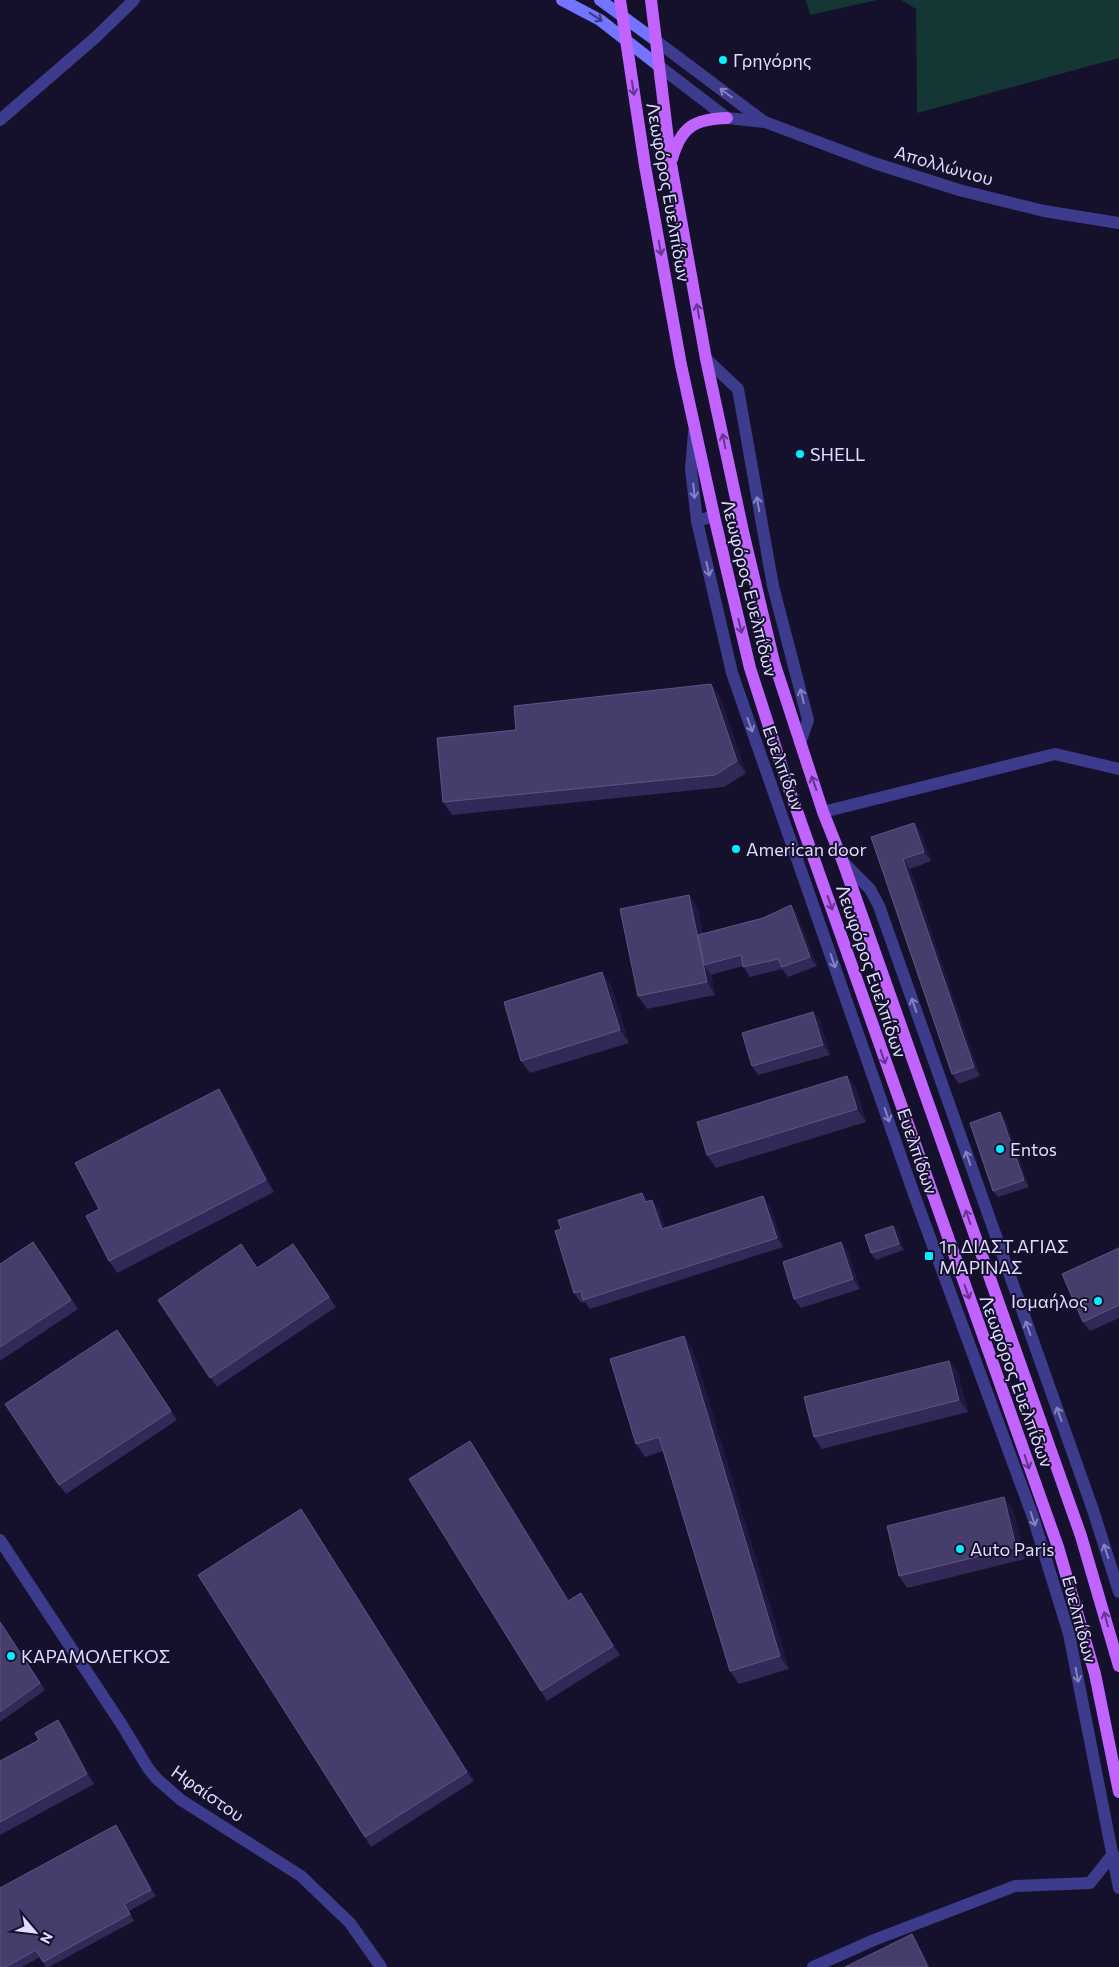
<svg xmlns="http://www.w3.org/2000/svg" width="1119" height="1967" font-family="Commissioner,sans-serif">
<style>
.green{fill:#143634}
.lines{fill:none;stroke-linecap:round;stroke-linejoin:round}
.minor{stroke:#3c3b8c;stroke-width:12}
.tertiary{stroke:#3c3b8c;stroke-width:12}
.secondary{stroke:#7374ff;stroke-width:12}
.primary{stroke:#c063ff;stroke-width:12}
.wall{fill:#322959}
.shaded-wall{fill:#1f1840}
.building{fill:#453d6b;stroke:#5d5682}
.oneway{stroke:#3b3980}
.oneway2{stroke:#62368b}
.oneway3{stroke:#8583c0}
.poi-dot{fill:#08eeff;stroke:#15112c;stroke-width:2}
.labels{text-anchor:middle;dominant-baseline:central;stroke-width:4;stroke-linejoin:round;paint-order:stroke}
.poi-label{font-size:18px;fill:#dfdcff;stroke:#15112c;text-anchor:start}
.street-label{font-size:18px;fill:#dfdcff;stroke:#15112c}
</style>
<rect width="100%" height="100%" fill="#15112c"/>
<!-- green -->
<path class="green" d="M 806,0 L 877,0 L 810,15 Z
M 901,0 L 1119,0 L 1119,58 L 917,113 L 916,9 Z"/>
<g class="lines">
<!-- minor -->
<path class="minor" d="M 655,40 L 763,121
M 659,66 L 727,118 L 765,122 L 874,163 L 959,190 L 1044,211 L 1119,223
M 0,120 L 96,37 L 134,0
M 714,516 L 697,521 L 732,673 L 915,1197 L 1033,1517 L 1069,1634 L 1119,1888
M 823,812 L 1055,754 L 1119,769
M 843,862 L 870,889 L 879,906 L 1093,1510 L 1119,1592
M 813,1967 L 874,1940 L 1015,1886 L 1090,1883 L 1113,1854"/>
<!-- tertiary -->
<path class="tertiary" d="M 706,359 L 738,389 L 773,586 L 808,720 L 800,743
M 694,432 L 691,469 L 697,521
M 0,1540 L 122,1725 L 148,1768 L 157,1779 L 181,1800 L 301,1876 L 350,1923 L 381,1967"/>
<!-- secondary -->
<path class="secondary" d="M 562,0 L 600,20 L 659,66
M 600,0 L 655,40"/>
<!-- primary -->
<path class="primary" d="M 620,0 L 645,166 L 681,365 L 714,516 L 750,668 L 787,783 L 1058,1547 L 1095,1674 L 1119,1792
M 651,0 L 671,164 L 706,359 L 744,536 L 774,662 L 823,812 L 843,862 L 1081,1536 L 1119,1666
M 672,159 C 681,127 694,119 727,118"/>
</g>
<!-- wall -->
<path class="wall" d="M 711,684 L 720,697 L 746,773 L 724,787 L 452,815 L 443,802 L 516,730 Z
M 914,823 L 921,832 L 931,861 L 910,869 L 980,1076 L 959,1084 L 952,1074 L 871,837 Z
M 689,895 L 697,907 L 703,934 L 763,918 L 791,905 L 797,914 L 817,966 L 788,977 L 782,969 L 750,977 L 743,966 L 711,975 L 715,995 L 647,1009 L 638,996 Z
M 611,985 L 629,1043 L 530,1073 L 521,1061 Z
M 813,1012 L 820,1021 L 830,1055 L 758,1075 L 752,1066 Z
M 847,1076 L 856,1088 L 866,1122 L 716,1168 L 707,1155 Z
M 219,1089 L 228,1102 L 274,1192 L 117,1273 L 109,1261 L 99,1209 Z
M 1005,1119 L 1029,1187 L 998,1197 L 993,1191 Z
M 642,1193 L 648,1201 L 659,1209 L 665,1228 L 770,1206 L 783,1247 L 590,1309 L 585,1302 L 581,1303 L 574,1293 L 561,1229 Z
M 893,1226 L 898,1232 L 904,1250 L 876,1260 L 871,1253 Z
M 841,1242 L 848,1252 L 860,1289 L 801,1308 L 794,1299 Z
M 293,1244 L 336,1307 L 217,1387 L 158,1300 L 257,1268 Z
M 1119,1248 L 1119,1318 L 1090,1331 L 1083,1322 Z
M 40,1251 L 78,1309 L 0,1361 L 0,1264 Z
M 124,1339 L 177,1420 L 66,1494 L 59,1485 Z
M 693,1349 L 789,1669 L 739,1684 L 730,1671 L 663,1451 L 645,1457 L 636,1444 Z
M 949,1361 L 958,1373 L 968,1412 L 822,1449 L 814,1437 Z
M 470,1441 L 477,1451 L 569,1600 L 588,1603 L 620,1655 L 547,1701 L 541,1691 Z
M 301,1509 L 474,1781 L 371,1847 L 365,1837 Z
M 1013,1510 L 1025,1559 L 907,1588 L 899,1576 Z
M 0,1622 L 45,1690 L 0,1722 Z
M 58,1720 L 65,1730 L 94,1784 L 0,1835 L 0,1761 L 39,1740 Z
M 116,1825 L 121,1832 L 156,1896 L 129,1911 L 134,1921 L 49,1967 L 46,1967 L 40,1957 L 22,1967 L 0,1967 Z"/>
<!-- shaded-wall -->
<path class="shaded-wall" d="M 711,684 L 720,697 L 746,773 L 737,761 Z
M 914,823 L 921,832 L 931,861 L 924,852 Z
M 903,859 L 910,869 L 980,1076 L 974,1067 Z
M 689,895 L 697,907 L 709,964 L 704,965 L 711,975 L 715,995 L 707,982 Z
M 791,905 L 797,914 L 817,966 L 810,957 Z
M 602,972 L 611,985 L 629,1043 L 620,1030 Z
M 813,1012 L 820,1021 L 830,1055 L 823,1045 Z
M 847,1076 L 856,1088 L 866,1122 L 857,1109 Z
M 219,1089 L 228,1102 L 274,1192 L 266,1180 Z
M 1000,1112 L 1005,1119 L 1029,1187 L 1024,1180 Z
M 642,1193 L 649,1202 L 645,1202 Z
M 763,1196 L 770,1206 L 783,1247 L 777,1238 Z
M 652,1200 L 659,1209 L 669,1238 L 662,1229 Z
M 893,1226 L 898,1232 L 904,1250 L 899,1244 Z
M 841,1242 L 848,1252 L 860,1289 L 853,1279 Z
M 684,1336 L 693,1349 L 789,1669 L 780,1656 Z
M 949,1361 L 958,1373 L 968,1412 L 959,1400 Z
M 470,1441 L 477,1451 L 575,1610 L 568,1601 Z
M 1004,1497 L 1013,1510 L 1025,1559 L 1016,1547 Z
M 301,1509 L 308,1519 L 474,1781 L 467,1772 Z
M 581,1593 L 588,1603 L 620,1655 L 613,1646 Z
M 58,1720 L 65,1730 L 94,1784 L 87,1774 Z
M 116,1825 L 121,1832 L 156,1896 L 151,1890 Z
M 912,1934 L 917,1941 L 930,1967 L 928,1967 Z"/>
<!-- building -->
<path class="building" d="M 711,684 L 737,761 L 715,775 L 443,802 L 437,738 L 516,730 L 514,706 Z
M 914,823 L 924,852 L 903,859 L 974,1067 L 952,1074 L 871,837 Z
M 689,895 L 707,982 L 638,996 L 620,909 Z
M 791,905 L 810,957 L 782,967 L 778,959 L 743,967 L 741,955 L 704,965 L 698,935 L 763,918 Z
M 602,972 L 620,1030 L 521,1061 L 504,1002 Z
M 813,1012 L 823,1045 L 752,1066 L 742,1033 Z
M 847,1076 L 857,1109 L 707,1155 L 697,1122 Z
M 219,1089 L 266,1180 L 109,1261 L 86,1216 L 99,1209 L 75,1163 Z
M 1000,1112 L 1024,1180 L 993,1191 L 970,1123 Z
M 642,1193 L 645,1202 L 652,1200 L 662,1229 L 763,1196 L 777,1238 L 583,1300 L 581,1291 L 574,1293 L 555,1231 L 561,1229 L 558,1220 Z
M 893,1226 L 899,1244 L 871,1253 L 865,1235 Z
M 33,1242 L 71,1300 L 0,1347 L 0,1264 Z
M 841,1242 L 853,1279 L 794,1299 L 783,1262 Z
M 241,1244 L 257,1268 L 293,1244 L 329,1297 L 210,1378 L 158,1300 Z
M 1119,1248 L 1119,1305 L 1083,1322 L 1062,1274 Z
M 117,1330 L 171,1411 L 59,1485 L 5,1404 Z
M 684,1336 L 780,1656 L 730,1671 L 659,1437 L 636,1444 L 610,1359 Z
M 949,1361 L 959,1400 L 814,1437 L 804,1397 Z
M 470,1441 L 568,1601 L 581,1593 L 613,1646 L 541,1691 L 409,1479 Z
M 1004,1497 L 1016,1547 L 899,1576 L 887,1526 Z
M 301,1509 L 467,1772 L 365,1837 L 198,1575 Z
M 0,1622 L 40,1683 L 0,1712 Z
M 58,1720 L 87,1774 L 0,1822 L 0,1761 L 39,1740 L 35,1733 Z
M 116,1825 L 151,1890 L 124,1904 L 130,1914 L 43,1962 L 36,1950 L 6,1967 L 0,1967 L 0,1888 Z
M 912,1934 L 928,1967 L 845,1967 Z"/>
<!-- one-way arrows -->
<defs><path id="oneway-shaft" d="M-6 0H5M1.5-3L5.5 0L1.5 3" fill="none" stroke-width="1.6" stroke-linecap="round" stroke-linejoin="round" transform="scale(1.25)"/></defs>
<use class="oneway" href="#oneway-shaft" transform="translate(596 17) rotate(33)"/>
<g class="oneway2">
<use href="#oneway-shaft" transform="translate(633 88) rotate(81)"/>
<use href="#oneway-shaft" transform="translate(660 248) rotate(80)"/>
<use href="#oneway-shaft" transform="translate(698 311) rotate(-100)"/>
<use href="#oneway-shaft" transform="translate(724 441) rotate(-101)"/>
<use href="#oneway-shaft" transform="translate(740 626) rotate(77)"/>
<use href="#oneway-shaft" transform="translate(814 783) rotate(-109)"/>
<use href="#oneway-shaft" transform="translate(830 903) rotate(71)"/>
<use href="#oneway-shaft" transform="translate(883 1057) rotate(71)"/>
<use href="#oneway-shaft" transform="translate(968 1217) rotate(-109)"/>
<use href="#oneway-shaft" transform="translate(967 1292) rotate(70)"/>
<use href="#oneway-shaft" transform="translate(1027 1462) rotate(71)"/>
<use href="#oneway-shaft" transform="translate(1106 1619) rotate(-105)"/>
</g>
<g class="oneway3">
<use href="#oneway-shaft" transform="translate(726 93) rotate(-143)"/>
<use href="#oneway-shaft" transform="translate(694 491) rotate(84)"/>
<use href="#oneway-shaft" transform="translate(758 504) rotate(-100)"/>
<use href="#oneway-shaft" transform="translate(708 569) rotate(77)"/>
<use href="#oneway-shaft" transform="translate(802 696) rotate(-104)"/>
<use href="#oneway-shaft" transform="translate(750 725) rotate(70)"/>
<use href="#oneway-shaft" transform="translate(833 961) rotate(71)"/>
<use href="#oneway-shaft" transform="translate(914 1005) rotate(-109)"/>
<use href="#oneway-shaft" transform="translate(887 1115) rotate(71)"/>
<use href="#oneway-shaft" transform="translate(968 1158) rotate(-109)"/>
<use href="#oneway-shaft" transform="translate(1028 1328) rotate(-109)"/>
<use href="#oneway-shaft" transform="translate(1059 1414) rotate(-110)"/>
<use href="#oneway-shaft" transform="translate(1033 1519) rotate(72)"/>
<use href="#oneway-shaft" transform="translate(1106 1551) rotate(-108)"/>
<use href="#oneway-shaft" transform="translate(1077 1675) rotate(79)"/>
</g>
<!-- markers -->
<g class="poi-dot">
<circle cx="723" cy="60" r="5"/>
<circle cx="800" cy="454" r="5"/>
<circle cx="736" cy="849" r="5"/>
<circle cx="1000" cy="1149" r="5"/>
<rect x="924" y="1251" width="10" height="10" rx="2.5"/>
<circle cx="1098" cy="1301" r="5"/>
<circle cx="960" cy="1549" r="5"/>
<circle cx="11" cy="1656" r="5"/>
</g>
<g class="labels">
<!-- poi labels -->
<g class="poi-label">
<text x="733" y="60">Γρηγόρης</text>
<text x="810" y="454">SHELL</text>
<text x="746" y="849">American door</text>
<text x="1010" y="1149">Entos</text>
<text x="939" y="1246">1η ΔΙΑΣΤ.ΑΓΙΑΣ<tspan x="939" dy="21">ΜΑΡΙΝΑΣ</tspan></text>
<text x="1088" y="1301" text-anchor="end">Ισμαήλος</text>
<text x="970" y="1549">Auto Paris</text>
<text x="21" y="1656">ΚΑΡΑΜΟΛΕΓΚΟΣ</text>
</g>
<!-- street labels -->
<g class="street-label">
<text transform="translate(944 165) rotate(16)">Απολλώνιου</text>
<text transform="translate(669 192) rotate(80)">Λεωφόρος Ευελπίδων</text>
<text transform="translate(750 588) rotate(76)">Λεωφόρος Ευελπίδων</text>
<text transform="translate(784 768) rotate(70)">Ευελπίδων</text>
<text transform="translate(872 971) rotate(71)">Λεωφόρος Ευελπίδων</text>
<text transform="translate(918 1151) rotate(71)">Ευελπίδων</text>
<text transform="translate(1017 1381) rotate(70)">Λεωφόρος Ευελπίδων</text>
<text transform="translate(1080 1619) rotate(75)">Ευελπίδων</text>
<text transform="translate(208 1793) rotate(35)">Ηφαίστου</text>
</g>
</g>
<!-- north arrow -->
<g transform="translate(35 1932) rotate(118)" stroke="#15112c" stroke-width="4" paint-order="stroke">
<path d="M0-4L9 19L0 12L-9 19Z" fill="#dfdcff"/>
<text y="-8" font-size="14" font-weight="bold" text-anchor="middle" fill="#dfdcff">N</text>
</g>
</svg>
